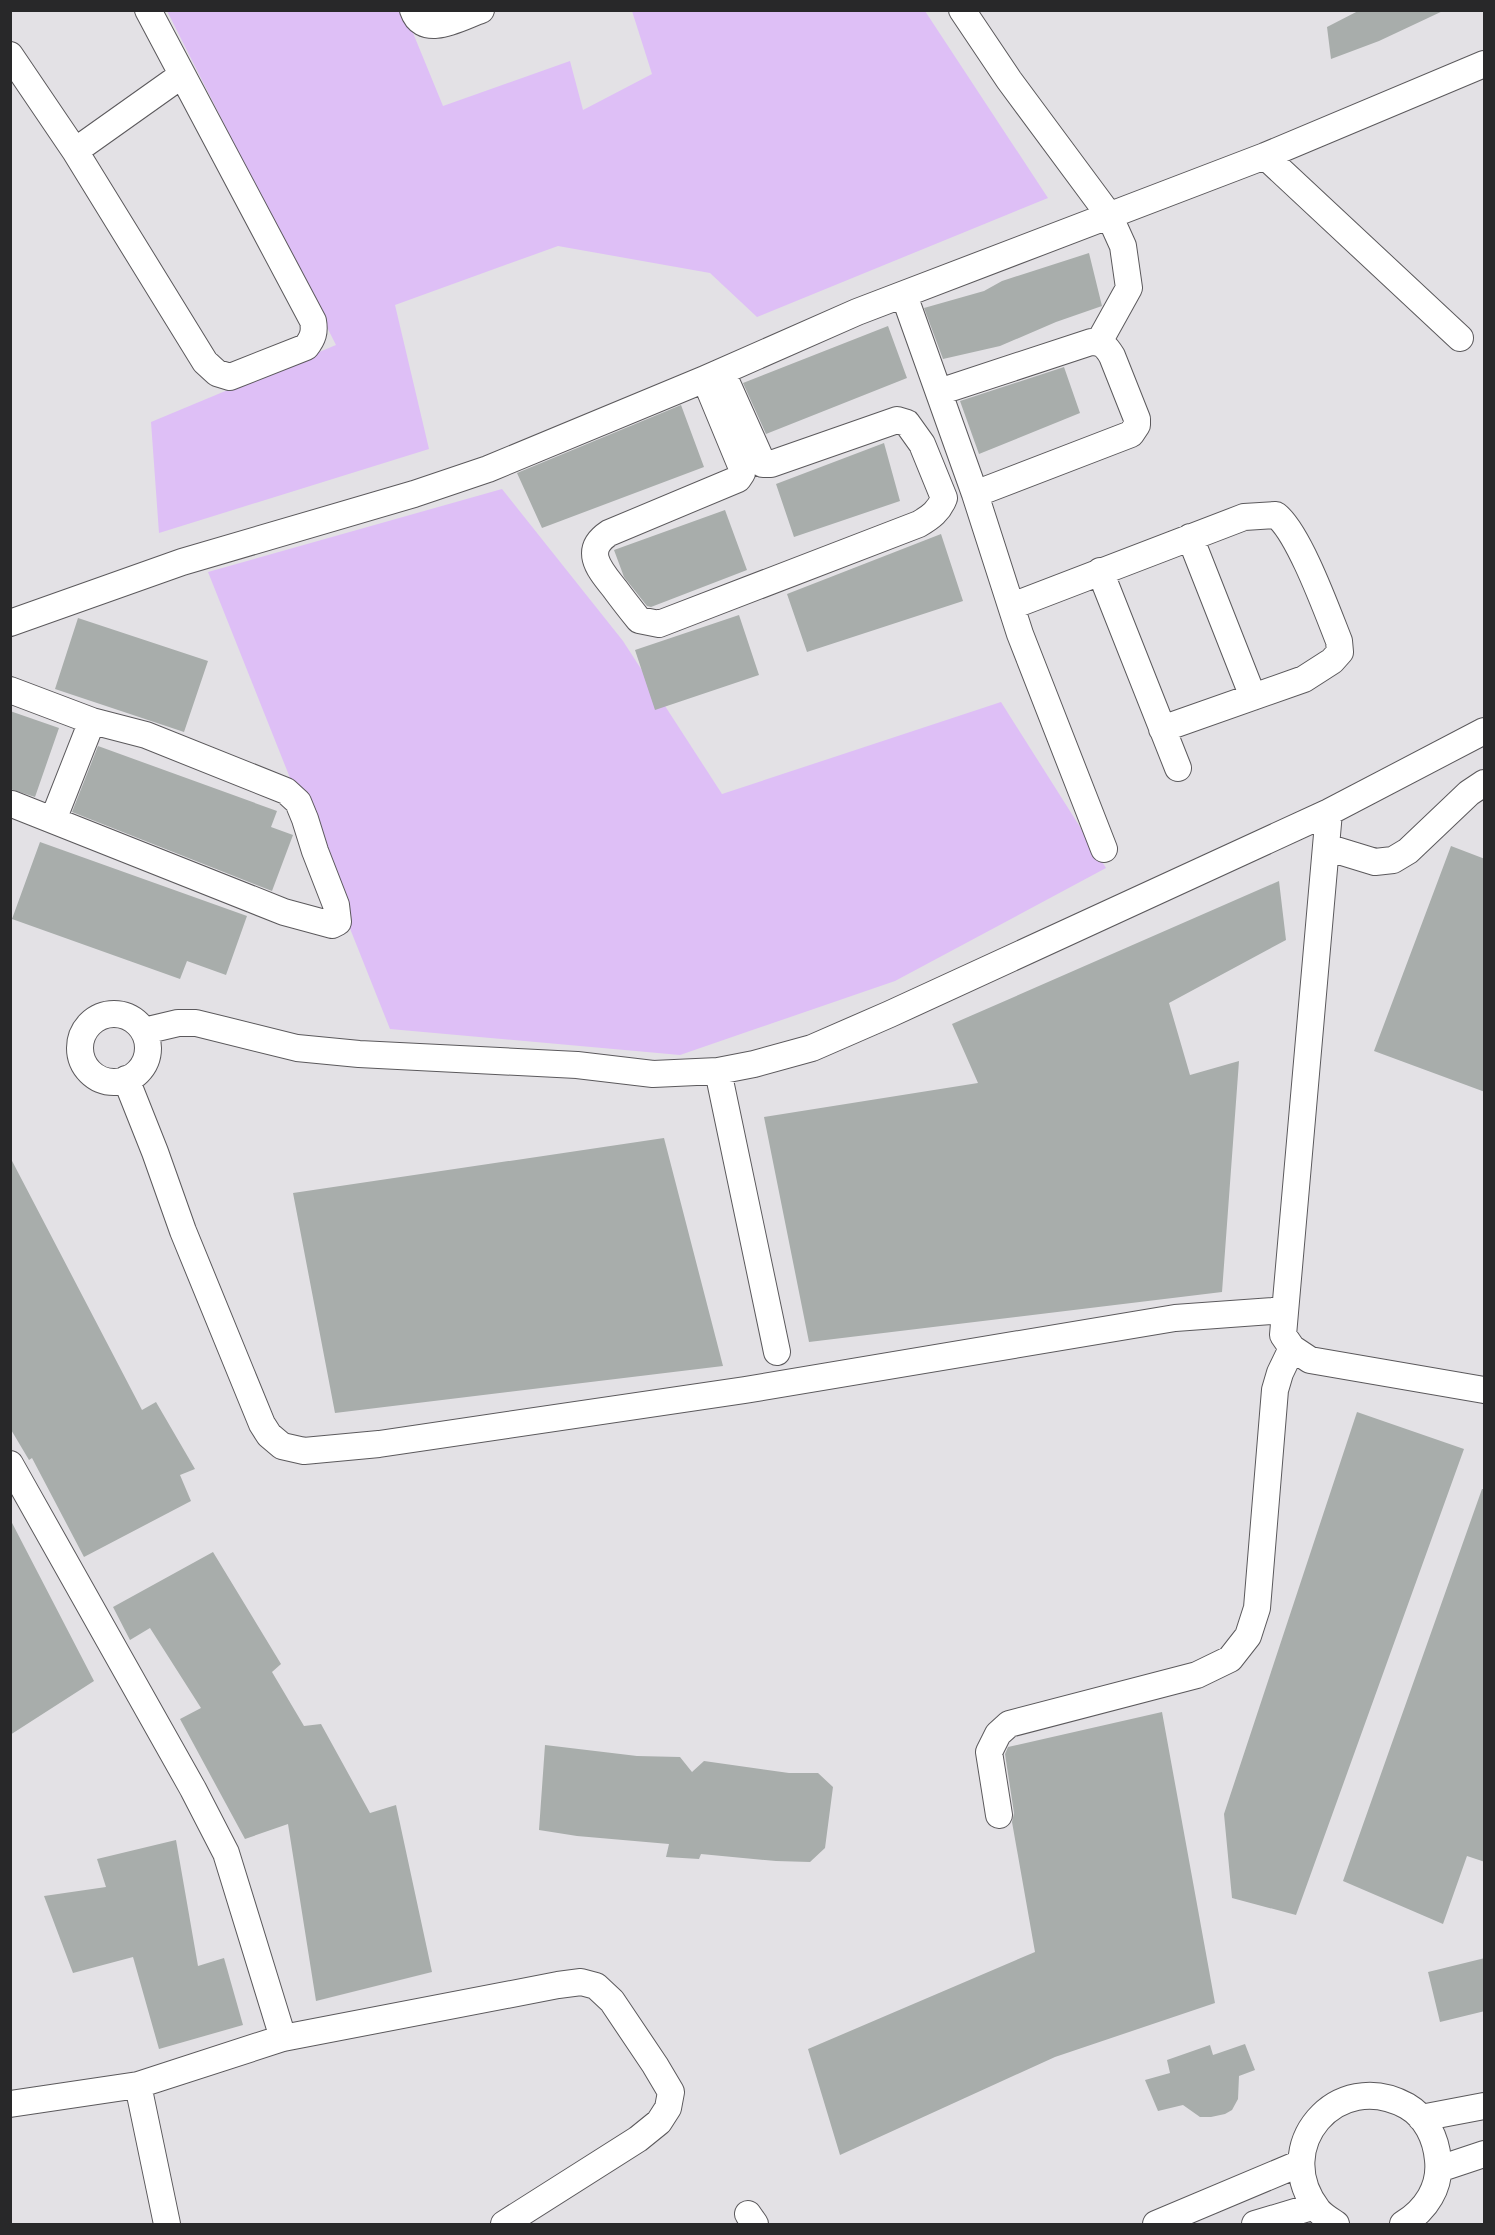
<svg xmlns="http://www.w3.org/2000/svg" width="1495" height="2235" font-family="Montserrat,sans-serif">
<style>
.green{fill:#debff6}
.building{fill:#a8adab}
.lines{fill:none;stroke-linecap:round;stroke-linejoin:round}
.minor-casing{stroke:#5b595c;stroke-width:28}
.minor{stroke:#fff;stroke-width:26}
</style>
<rect width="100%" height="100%" fill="#e3e1e5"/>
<!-- green -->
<path class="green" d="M 167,11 L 404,11 L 443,106 L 570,61 L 583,110 L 652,74 L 632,11 L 925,11 L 1048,198 L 757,317 L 710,273 L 558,246 L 395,305 L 429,449 L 159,533 L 151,422 L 336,345 Z
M 502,489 L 623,641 L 722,794 L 1001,702 L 1106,868 L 895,981 L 680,1055 L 390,1029 L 208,572 Z"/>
<!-- building -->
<path class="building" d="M 1360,10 L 1445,10 L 1379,41 L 1331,59 L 1327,27 Z
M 1089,253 L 1102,306 L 1056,322 L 1000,346 L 943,359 L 924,308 L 984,291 L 1002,281 Z
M 888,326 L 907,378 L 766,434 L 743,383 Z
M 1064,367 L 1080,413 L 979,454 L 960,401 Z
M 681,405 L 704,467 L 542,528 L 517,473 Z
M 884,443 L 900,501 L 794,537 L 776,484 Z
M 725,510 L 747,570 L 651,607 L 647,606 L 624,577 L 614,550 Z
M 941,534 L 963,601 L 807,652 L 787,594 Z
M 739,615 L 759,675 L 655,710 L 635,650 Z
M 78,618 L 208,661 L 184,732 L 55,689 Z
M 10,711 L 59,728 L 35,797 L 10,789 Z
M 98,746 L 277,811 L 271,827 L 293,835 L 272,891 L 72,812 Z
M 40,842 L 247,916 L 226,975 L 187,961 L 180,979 L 12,919 Z
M 1451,846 L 1485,859 L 1485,1092 L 1374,1051 Z
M 1279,881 L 1286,940 L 1169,1003 L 1190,1075 L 1239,1061 L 1222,1292 L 809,1342 L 764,1117 L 978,1083 L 952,1024 Z
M 664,1138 L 723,1366 L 335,1413 L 293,1193 Z
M 10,1157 L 142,1410 L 156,1402 L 195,1469 L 180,1475 L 191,1501 L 84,1557 L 32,1458 L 29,1460 L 10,1428 Z
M 1357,1412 L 1464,1449 L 1296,1915 L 1232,1898 L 1224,1814 Z
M 1482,1489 L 1485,1489 L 1485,1862 L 1467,1856 L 1443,1924 L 1343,1881 Z
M 10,1519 L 94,1681 L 10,1735 Z
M 213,1552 L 281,1664 L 272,1672 L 304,1726 L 321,1724 L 370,1813 L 396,1805 L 432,1972 L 316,2001 L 288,1824 L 245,1839 L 180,1719 L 201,1708 L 150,1628 L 130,1640 L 113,1607 Z
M 1162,1712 L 1215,2003 L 1055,2057 L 840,2155 L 808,2049 L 1035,1952 L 1012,1822 L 1014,1813 L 1005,1754 L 1008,1747 Z
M 545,1745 L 637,1756 L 680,1757 L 692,1772 L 704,1761 L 789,1773 L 818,1773 L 833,1787 L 825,1848 L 810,1862 L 776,1861 L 701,1854 L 699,1859 L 666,1857 L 669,1844 L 577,1836 L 539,1830 Z
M 176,1840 L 198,1966 L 224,1958 L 243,2025 L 159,2049 L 133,1957 L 73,1973 L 44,1896 L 106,1887 L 97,1859 Z
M 1485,1958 L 1485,2011 L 1440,2022 L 1428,1972 Z
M 1245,2044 L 1255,2070 L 1239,2076 L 1238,2099 L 1232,2110 L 1225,2114 L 1211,2117 L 1200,2117 L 1183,2105 L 1158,2111 L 1145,2080 L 1170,2073 L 1167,2060 L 1210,2045 L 1213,2055 Z"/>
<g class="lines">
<defs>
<path id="minor" d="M 413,10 C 423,40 461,17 481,10
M 962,10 L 1009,80 L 1109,215 L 1123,246 L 1129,288 L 1099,342
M 10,55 L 75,151 L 205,362 L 217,373 L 230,377 L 306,347 C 313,338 315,332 313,321 L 148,10
M 75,151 L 182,75
M 1265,156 L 1460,338
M 904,295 L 975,494 L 1020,634 L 1104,849
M 705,379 L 741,466 L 742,473 L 738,479 L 609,533 C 582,551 600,570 615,589 C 623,600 631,610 639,620 L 659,624 L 919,524 C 931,517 939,511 944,498 L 922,444 L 907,423 L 897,420 L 771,464 L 763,464 L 722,372
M 939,392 L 1091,342 C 1102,342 1106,346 1112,356 L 1137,419 L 1137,425 L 1131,434 L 975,494
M 1190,537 L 1253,697
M 1100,571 L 1178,768
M 1012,606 L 1244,517 L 1276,515 C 1299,533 1327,611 1339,641 L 1340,652 L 1332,661 L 1304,679 L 1162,729
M 10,623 L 182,562 L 414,494 L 488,469 L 705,379 L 857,312 L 1265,156 L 1484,64
M 10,690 L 92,721 L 146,735 L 286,791 L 298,802 L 305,819 L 315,851 L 336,905 L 338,922 L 332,925 L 284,912 L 12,804
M 1329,812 L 1283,1335 L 1292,1348 L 1310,1360 L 1484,1390
M 53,820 L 92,721
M 1326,847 L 1375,862 L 1393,860 L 1408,851 L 1469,793 L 1484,783
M80 1048a34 34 0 1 1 68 0a34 34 0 1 1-68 0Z
M 144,1031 L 178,1023 L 196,1023 L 297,1048 L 359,1054 L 577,1065 L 653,1074 L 718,1071 L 754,1064 L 812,1048 L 890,1014 L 1329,812 L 1484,731
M 718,1071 L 777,1352
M 126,1079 L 155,1152 L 183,1231 L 262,1424 L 269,1435 L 282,1446 L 304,1451 L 379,1444 L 745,1390 L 1175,1318 L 1285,1310
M 10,1464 L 193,1789 L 226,1853 L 283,2038
M 999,1815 L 989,1752 L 998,1734 L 1009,1724 L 1197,1675 L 1230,1659 L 1248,1636 L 1257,1608 L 1275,1390 L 1280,1373 L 1292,1348
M 138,2085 L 167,2224
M 10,2104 L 138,2085 L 283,2038 L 558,1985 L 581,1982 L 596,1986 L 612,2001 L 655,2065 L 671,2092 L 668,2108 L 659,2122 L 638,2139 L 504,2224
M 1421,2118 L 1484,2106
M 1439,2169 L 1484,2154
M 748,2214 L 755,2224
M 1156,2224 L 1301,2163
M 1255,2224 L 1315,2206
M 1336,2224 C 1330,2220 1323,2216 1318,2210 C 1269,2147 1337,2067 1407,2106 C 1426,2117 1436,2138 1438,2160 C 1441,2187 1426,2210 1403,2224"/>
</defs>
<!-- minor casing -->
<use href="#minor" class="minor-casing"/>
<!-- minor -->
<use href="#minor" class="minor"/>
</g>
<!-- border -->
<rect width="1495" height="2235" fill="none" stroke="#282829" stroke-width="24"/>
</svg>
